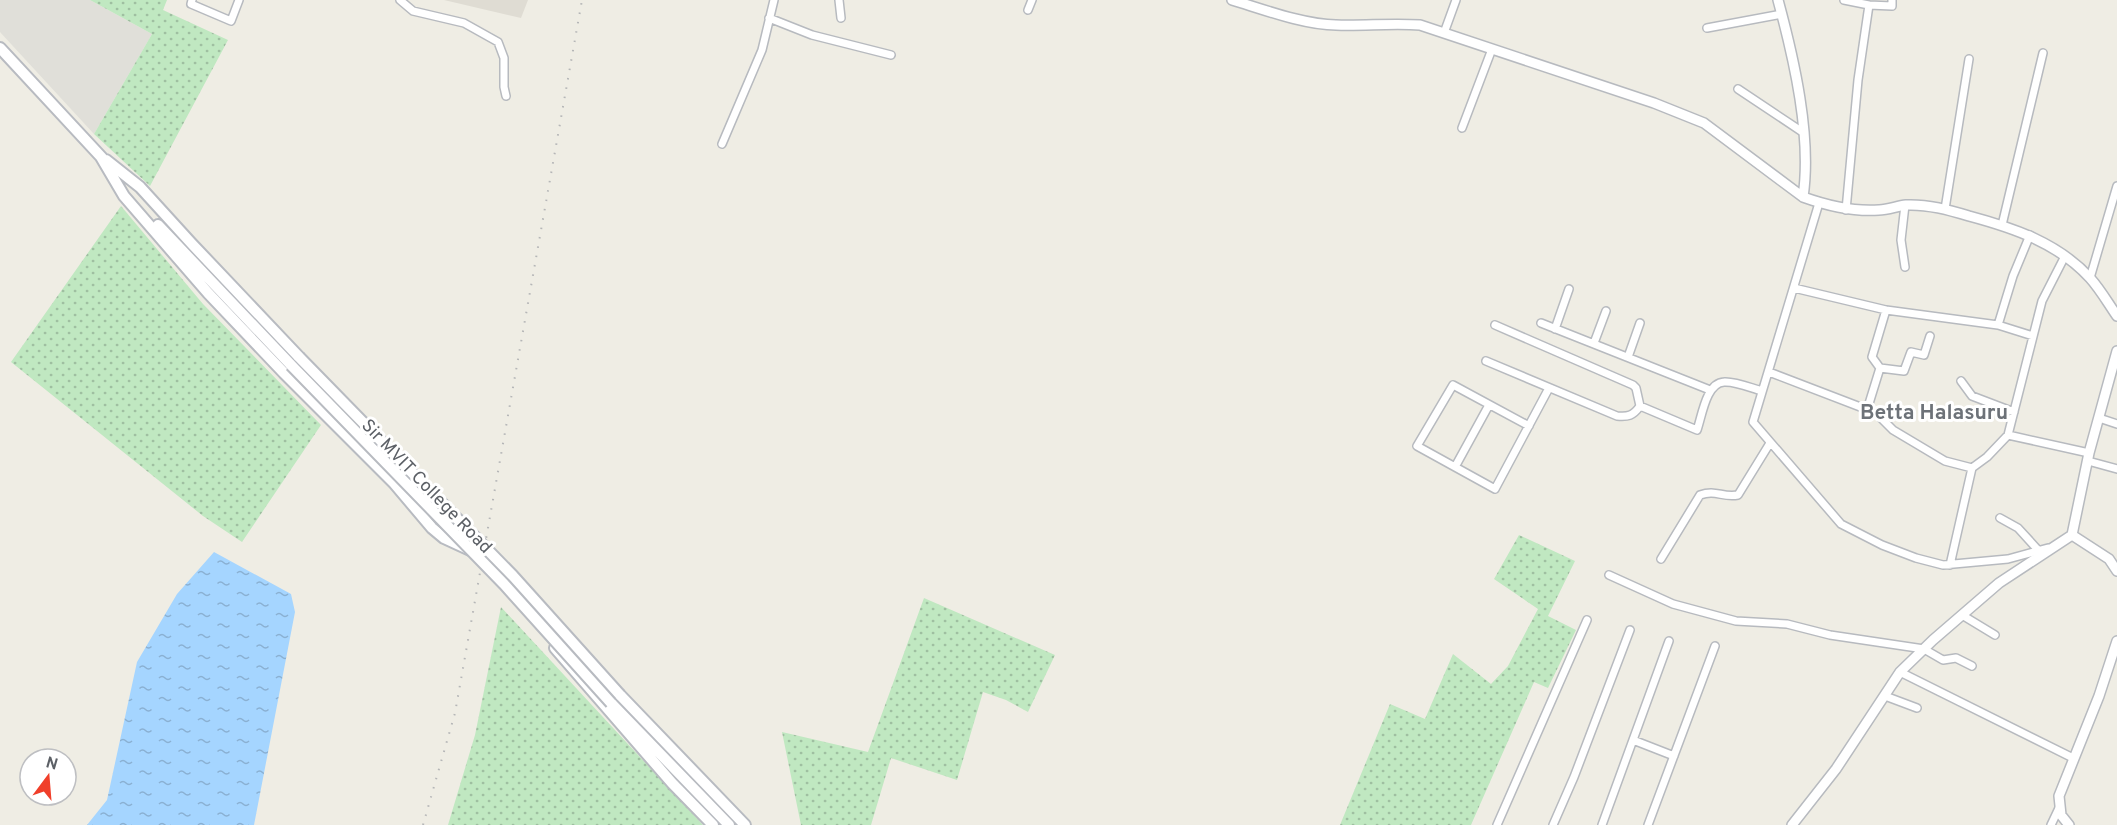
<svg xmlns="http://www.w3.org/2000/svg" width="2117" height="825" font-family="Overpass,sans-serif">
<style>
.industrial{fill:#e0dfd9}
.education{fill:#dfdcd3}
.grass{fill:url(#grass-dots)}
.water{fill:url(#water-ripples)}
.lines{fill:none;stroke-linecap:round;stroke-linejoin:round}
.minor-casing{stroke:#b7babf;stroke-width:10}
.tertiary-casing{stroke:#b7babf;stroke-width:12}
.secondary-casing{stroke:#b8bbc1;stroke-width:14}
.minor{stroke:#fff;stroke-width:7}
.tertiary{stroke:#fff;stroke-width:9}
.secondary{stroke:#fff;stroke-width:10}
.rail{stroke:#b5b6b7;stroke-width:2;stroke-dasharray:1.5 8;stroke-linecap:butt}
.secondary-bridge-casing{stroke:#b8bbc1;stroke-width:14;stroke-linecap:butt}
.secondary-bridge{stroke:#fff;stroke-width:10}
.labels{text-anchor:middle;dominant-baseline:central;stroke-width:6;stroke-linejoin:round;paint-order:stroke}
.street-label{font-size:18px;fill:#5c6066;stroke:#fff}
.quarter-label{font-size:21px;font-weight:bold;fill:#6d7278;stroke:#fff}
</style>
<defs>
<pattern id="grass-dots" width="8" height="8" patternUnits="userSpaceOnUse" patternTransform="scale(1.5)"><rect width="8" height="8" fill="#c0e8c1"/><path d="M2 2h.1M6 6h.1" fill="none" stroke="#9fbfa1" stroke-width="1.8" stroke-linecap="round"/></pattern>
<pattern id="water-ripples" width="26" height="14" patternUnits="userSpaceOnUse" patternTransform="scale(1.5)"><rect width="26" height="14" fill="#a5d5ff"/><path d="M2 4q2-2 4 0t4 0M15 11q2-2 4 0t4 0" fill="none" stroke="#8ab0d2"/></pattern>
</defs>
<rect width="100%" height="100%" fill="#efede4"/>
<!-- industrial -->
<path class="industrial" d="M 0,0 L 90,0 L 152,34 L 94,134 L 0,32 Z"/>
<!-- education -->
<path class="education" d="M 444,0 L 528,0 L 521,18 Z"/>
<!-- grass -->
<path class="grass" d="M 90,0 L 167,0 L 163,10 L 228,40 L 150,186 L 94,134 L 152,34 Z
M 121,206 L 203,304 L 321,425 L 242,542 L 203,516 L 11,362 Z
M 1519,535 L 1575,561 L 1548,616 L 1576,630 L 1548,688 L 1534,682 L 1471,825 L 1340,825 L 1390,704 L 1425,719 L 1453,654 L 1491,684 L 1508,666 L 1538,609 L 1494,579 Z
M 924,598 L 1055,655 L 1028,712 L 1006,700 L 983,692 L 957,780 L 891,758 L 871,825 L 801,825 L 782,732 L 868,752 Z
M 501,607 L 703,825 L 448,825 L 475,735 Z"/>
<!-- water -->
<path class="water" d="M 214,552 L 291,594 L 295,612 L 254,825 L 87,825 L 107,800 L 137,662 L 177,594 Z"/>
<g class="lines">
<defs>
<path id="minor" d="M 192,0 L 191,4 L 231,21 L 239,0
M 400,0 L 413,11 L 464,23 L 498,42 L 504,58 L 504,87 L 506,96
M 839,0 L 841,18
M 1844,0 L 1869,5
M 1028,10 L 1032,0
M 769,18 L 812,35 L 891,55
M 1707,28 L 1782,14
M 1444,33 L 1456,0
M 1738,89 L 1804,133
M 1462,128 L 1492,49
M 722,144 L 762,50 L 774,0
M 1819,203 L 1753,422 L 1841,524 L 1882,545 L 1916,558 L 1943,565 L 2008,559 L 2048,548
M 1905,205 L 1901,240 L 1905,267
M 1945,209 L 1969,59
M 1846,210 L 1858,80 L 1869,5 L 1892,6 L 1892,0
M 2002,225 L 2043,53
M 2030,235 L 2013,276 L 1998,325 L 2033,336
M 2090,278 L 2117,186
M 1794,288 L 1886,310 L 1872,357 L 1880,368 L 1867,410
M 1886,310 L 1998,325
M 1541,323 L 1710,390
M 1555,329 L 1569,289
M 1594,343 L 1606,311
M 1628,357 L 1640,323
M 1486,361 L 1617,416 C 1628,417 1633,416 1640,406 L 1636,388 L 1633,385 L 1495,325
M 1880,368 L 1904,371 L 1911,352 L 1924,355 L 1930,336
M 1769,372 L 1876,413 L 1893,430 L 1945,461 L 1972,468 L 1987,457 L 2008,435 L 2089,453
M 1961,381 L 1972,396 L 2014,412
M 1640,406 L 1697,430 C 1702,416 1706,383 1724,382 C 1735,381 1751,388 1762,391
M 2099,418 L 2117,424
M 1529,426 L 1453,385 L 1417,446 L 1495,489 L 1549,388
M 2008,435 L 2042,301 L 2065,256
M 2088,461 L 2117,469
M 1455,467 L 1489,405
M 2000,518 L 2018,528 L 2039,551
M 1661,559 L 1700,495 C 1716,489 1722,498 1738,495 L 1770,443
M 1950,565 L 1972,468
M 1609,575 L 1673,604 L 1736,621 L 1787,624 L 1830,635 L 1924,649 L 1943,660 L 1956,658 L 1972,666
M 1962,615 L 1995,635
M 1900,672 L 2073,758
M 1885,696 L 1917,708
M 1633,740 L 1674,756
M 1497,825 L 1587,620
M 1553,825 L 1574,777 L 1630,630
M 1602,825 L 1669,641
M 1648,825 L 1715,646
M 2051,825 L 2060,806"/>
<path id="tertiary" d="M 1232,0 C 1262,9 1305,25 1336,25 C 1364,26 1392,23 1420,25 L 1654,103 L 1704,123 L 1803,197 C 1828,206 1852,212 1879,210 C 1888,210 1897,206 1906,205 C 1928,204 1949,210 1969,216 C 2014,228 2058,243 2090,278 C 2100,289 2108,303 2117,316
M 1778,0 C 1794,59 1812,137 1803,197
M 2072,535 L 2109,559 L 2117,571
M 1792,825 L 1836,769 L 1900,672 L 1933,640 L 1999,583 L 2072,535 L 2089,453 L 2117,351
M 2069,825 L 2061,815 L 2059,796 L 2099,696 L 2117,641"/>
<path id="secondary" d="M 0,48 L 104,160
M 101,157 L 124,196 L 208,293 L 284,373 L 394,483 L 432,528 L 444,538 L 470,550
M 106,160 L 140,187 L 191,243 L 299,357
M 158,225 L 291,365
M 555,648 L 672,783 L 713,825
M 620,695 L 745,825
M 611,703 L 729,825"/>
</defs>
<!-- minor casing -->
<use href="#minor" class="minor-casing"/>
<!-- tertiary casing -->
<use href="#tertiary" class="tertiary-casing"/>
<!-- secondary casing -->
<use href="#secondary" class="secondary-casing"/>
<!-- minor -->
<use href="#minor" class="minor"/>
<!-- tertiary -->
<use href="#tertiary" class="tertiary"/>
<!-- secondary -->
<use href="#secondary" class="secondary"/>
<!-- rail -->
<path class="rail" d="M 423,825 L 455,713 L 582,0"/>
<defs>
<path id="secondary-bridge" d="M 299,357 L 513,576 L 620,695
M 291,365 L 504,584 L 611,703"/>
</defs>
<!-- secondary-bridge casing -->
<use href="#secondary-bridge" class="secondary-bridge-casing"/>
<!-- secondary-bridge -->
<use href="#secondary-bridge" class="secondary-bridge"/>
</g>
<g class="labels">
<!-- street labels -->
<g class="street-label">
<text transform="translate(426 487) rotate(46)">Sir MVIT College Road</text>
</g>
<!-- quarter labels -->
<g class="quarter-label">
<text x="1934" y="413">Betta Halasuru</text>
</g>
</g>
<!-- north arrow -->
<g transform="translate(48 777) rotate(16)"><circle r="28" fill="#ffffff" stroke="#bebfc2" stroke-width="1.5"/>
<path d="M0-4.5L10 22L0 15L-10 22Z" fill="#f03f2a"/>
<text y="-9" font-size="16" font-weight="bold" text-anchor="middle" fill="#5c6066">N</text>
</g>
</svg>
